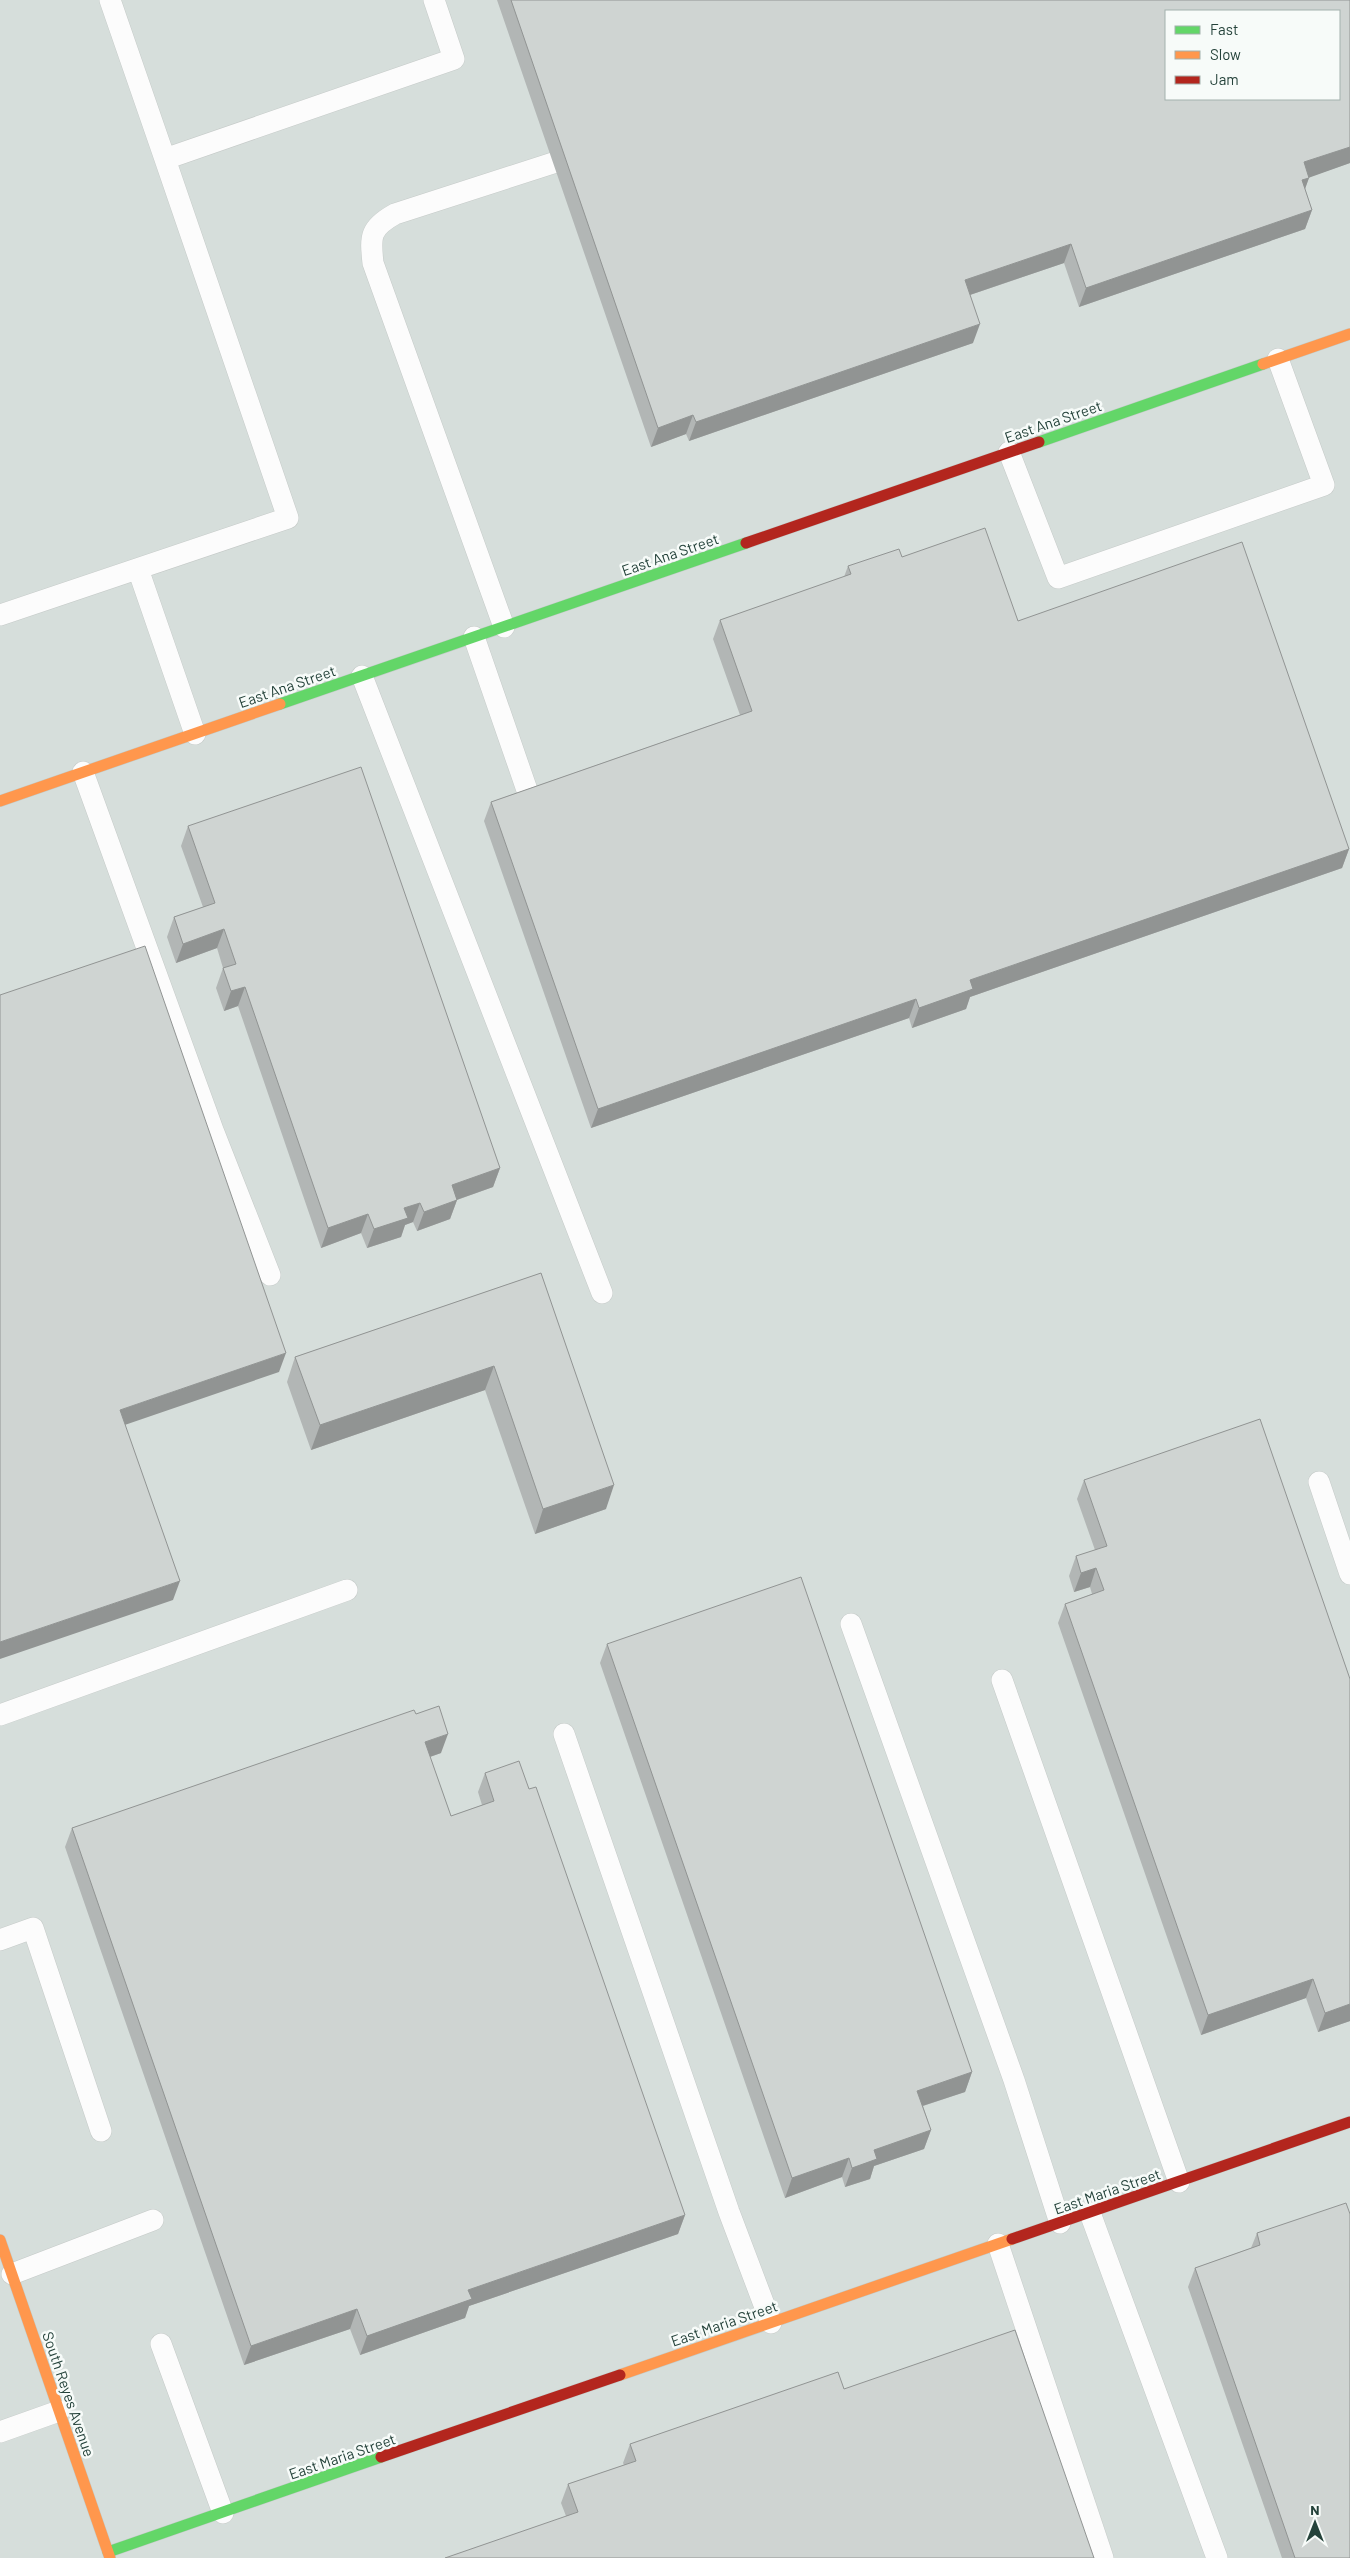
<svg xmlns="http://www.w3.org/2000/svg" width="1350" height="2558" font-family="Barlow,sans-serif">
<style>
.built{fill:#d6dedb;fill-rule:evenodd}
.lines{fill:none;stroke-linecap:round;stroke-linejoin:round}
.lane-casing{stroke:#c5cac8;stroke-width:22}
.fast-casing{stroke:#c3cbc8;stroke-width:12}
.slow-casing{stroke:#c3cbc8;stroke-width:12}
.jam-casing{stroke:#c3cbc8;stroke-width:12}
.lane{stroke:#fcfcfc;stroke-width:21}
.fast{stroke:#63d668;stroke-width:11}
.slow{stroke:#ff974d;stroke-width:11}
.jam{stroke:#b3261e;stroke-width:11}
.wall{fill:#b2b6b5}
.shaded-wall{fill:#919493}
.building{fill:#cfd4d2;stroke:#919493;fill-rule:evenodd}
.labels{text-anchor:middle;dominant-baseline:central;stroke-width:5;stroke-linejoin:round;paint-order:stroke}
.street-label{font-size:15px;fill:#24423a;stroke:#f7fbf9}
</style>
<rect width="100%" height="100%" fill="#e8edeb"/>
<!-- built -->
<path class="built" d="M 0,0 L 1350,0 L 1350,2558 L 0,2558 ZM 1166,11 L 1339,11 L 1339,99 L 1166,99 Z"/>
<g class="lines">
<defs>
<path id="lane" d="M 110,0 L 165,159 L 454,59 L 434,0
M 1009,452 L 1058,578 L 1324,485 L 1278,359
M 138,569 L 195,734
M 0,615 L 288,518 L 165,159
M 504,627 L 373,263 C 370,236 370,228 395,214 L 553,163
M 474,637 L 528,793
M 362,676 L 602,1293
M 83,772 L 213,1130 L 270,1275
M 1319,1482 L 1350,1574
M 851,1624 L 1014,2080 L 1060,2223
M 1002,1680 L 1179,2182
M 0,1715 L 347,1590
M 564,1734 L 729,2212 L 771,2323
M 0,1940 L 33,1928 L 101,2131
M 1090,2213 L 1217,2558
M 998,2244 L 1103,2558
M 12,2274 L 153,2220
M 161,2344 L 223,2513
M 0,2432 L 59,2411"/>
<path id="fast" d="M 1039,442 L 1263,364
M 280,704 L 746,543
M 108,2552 L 381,2457"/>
<path id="slow" d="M 1263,364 L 1350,334
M 0,801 L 280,704
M 0,2240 L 110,2558
M 620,2375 L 1012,2239"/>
<path id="jam" d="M 746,543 L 1039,442
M 1012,2239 L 1350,2122
M 381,2457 L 620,2375"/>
</defs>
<!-- lane casing -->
<use href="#lane" class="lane-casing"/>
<!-- fast casing -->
<use href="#fast" class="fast-casing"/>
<!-- slow casing -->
<use href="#slow" class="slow-casing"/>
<!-- jam casing -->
<use href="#jam" class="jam-casing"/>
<!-- lane -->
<use href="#lane" class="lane"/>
<!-- fast -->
<use href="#fast" class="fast"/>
<!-- slow -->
<use href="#slow" class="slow"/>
<!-- jam -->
<use href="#jam" class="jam"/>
</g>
<!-- wall -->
<path class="wall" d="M 497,0 L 1350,0 L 1350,163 L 1309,177 L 1305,189 L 1312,210 L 1305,229 L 1079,307 L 1064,263 L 970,295 L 973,343 L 689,441 L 686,434 L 651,447 Z
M 902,557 L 1018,621 L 1349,849 L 1342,868 L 970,997 L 966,1009 L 912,1028 L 909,1018 L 591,1128 L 484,821 L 491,802 L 740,715 L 713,639 L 720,620 L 844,577 L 848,566 Z
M 188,826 L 500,1168 L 493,1187 L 457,1200 L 450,1219 L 417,1231 L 413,1222 L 405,1225 L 401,1237 L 367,1248 L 361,1233 L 321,1248 L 238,1006 L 224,1011 L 216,988 L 223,968 L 217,948 L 176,963 L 167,937 L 174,917 L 203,907 L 181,846 Z
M 541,1273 L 606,1509 L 535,1534 L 485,1390 L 311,1450 L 287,1382 L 295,1357 Z
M 1084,1480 L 1350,1679 L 1350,2021 L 1318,2032 L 1306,1998 L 1201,2035 L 1058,1623 L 1065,1604 L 1092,1594 L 1090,1587 L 1074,1592 L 1069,1576 L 1076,1556 L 1095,1550 L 1077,1499 Z
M 607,1644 L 972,2072 L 965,2092 L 923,2106 L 931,2130 L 924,2149 L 874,2166 L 870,2179 L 845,2187 L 842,2177 L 785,2198 L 600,1663 Z
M 416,1714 L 441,1753 L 430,1757 L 451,1816 L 482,1805 L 478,1792 L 485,1773 L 529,1789 L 685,2215 L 678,2234 L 469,2306 L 465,2318 L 360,2355 L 350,2329 L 244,2365 L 65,1847 L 72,1828 Z
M 1350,2214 L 1350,2558 L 1282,2558 L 1188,2287 L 1195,2268 L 1251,2248 L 1257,2233 Z
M 844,2389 L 1094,2558 L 566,2516 L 561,2503 L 568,2484 L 624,2465 L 623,2463 L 630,2444 Z"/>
<!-- shaded-wall -->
<path class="shaded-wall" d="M 1350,147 L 1350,163 L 1297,182 L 1304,162 Z
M 1309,178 L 1302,197 L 1302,180 Z
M 1312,210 L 1305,229 L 1079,307 L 1086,288 Z
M 1071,244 L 1064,263 L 958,299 L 965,280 Z
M 980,324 L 973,343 L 689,441 L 696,422 Z
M 693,415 L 686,434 L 651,447 L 658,428 Z
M 1349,849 L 1342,868 L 970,997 L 966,1009 L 912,1028 L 919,1008 L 970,980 Z
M 224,929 L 217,948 L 176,963 L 183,944 Z
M 245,987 L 238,1006 L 224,1011 L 231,991 Z
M 916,999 L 909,1018 L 591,1128 L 598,1109 Z
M 500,1168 L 493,1187 L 445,1204 L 452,1185 Z
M 457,1200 L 450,1219 L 417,1231 L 424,1212 Z
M 420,1203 L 413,1222 L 405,1225 L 401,1237 L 367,1248 L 374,1229 L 404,1208 Z
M 368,1214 L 361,1233 L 321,1248 L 328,1228 Z
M 286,1353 L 279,1372 L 113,1429 L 120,1410 Z
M 494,1366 L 485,1390 L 311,1450 L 320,1425 Z
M 614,1485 L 606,1509 L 535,1534 L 543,1509 Z
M 1096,1568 L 1090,1587 L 1074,1592 L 1081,1573 Z
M 180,1581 L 173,1600 L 0,1659 L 0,1642 Z
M 448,1734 L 441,1753 L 418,1761 L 425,1742 Z
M 1313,1979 L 1306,1998 L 1201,2035 L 1208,2015 Z
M 1350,2004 L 1350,2021 L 1318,2032 L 1325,2013 Z
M 972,2072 L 965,2092 L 910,2110 L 917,2091 Z
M 931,2130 L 924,2149 L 874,2166 L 870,2179 L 845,2187 L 852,2168 L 874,2150 Z
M 849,2158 L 842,2177 L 785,2198 L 792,2178 Z
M 685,2215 L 678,2234 L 469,2306 L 465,2318 L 360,2355 L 367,2336 L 468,2290 Z
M 357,2309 L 350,2329 L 244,2365 L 251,2346 Z"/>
<!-- building -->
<path class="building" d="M 511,0 L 1350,0 L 1350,147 L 1304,162 L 1309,178 L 1302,180 L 1312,210 L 1086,288 L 1071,244 L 965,280 L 980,324 L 696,422 L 693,415 L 658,428 ZM 1166,11 L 1339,11 L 1339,99 L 1166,99 Z
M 985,528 L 1018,621 L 1242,542 L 1349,849 L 970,980 L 973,989 L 919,1008 L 916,999 L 598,1109 L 491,802 L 752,711 L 720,620 L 851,574 L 848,566 L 899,549 L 902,557 Z
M 361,767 L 500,1168 L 452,1185 L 457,1200 L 424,1212 L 420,1203 L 404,1208 L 408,1218 L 374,1229 L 368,1214 L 328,1228 L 245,987 L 231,991 L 223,968 L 236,964 L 224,929 L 183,944 L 174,917 L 215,903 L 188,826 Z
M 145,946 L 286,1353 L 120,1410 L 180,1581 L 0,1642 L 0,995 Z
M 541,1273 L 614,1485 L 543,1509 L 494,1366 L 320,1425 L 295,1357 Z
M 1260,1419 L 1350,1679 L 1350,2004 L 1325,2013 L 1313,1979 L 1208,2015 L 1065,1604 L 1104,1590 L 1096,1568 L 1081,1573 L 1076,1556 L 1107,1546 L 1084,1480 Z
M 801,1577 L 972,2072 L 917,2091 L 931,2130 L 874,2150 L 877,2159 L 852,2168 L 849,2158 L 792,2178 L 607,1644 Z
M 439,1706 L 448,1734 L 425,1742 L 451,1816 L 494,1801 L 485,1773 L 519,1761 L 529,1789 L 536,1787 L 685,2215 L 468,2290 L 472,2299 L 367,2336 L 357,2309 L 251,2346 L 72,1828 L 414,1710 L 416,1714 Z
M 1346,2203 L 1350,2214 L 1350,2558 L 1295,2558 L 1195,2268 L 1260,2245 L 1257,2233 Z
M 1015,2330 L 1094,2558 L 445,2558 L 578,2512 L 568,2484 L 636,2461 L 630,2444 L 838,2372 L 844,2389 Z"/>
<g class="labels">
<!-- street labels -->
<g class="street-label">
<text transform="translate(1053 421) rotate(-19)">East Ana Street</text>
<text transform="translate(670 554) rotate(-19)">East Ana Street</text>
<text transform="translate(287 686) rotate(-19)">East Ana Street</text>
<text transform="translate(1107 2191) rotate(-19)">East Maria Street</text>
<text transform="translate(724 2323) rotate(-19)">East Maria Street</text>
<text transform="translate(69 2394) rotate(71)">South Reyes Avenue</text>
<text transform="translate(342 2456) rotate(-19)">East Maria Street</text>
</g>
</g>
<!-- legend -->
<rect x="1165" y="10" width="175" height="90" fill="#f7fbf9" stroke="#a3b1ad"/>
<rect x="1175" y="26" width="25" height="8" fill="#63d668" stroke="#a3b1ad"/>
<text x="1210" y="35" font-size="15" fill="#24423a">Fast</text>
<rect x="1175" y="51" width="25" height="8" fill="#ff974d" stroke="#a3b1ad"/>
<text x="1210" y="60" font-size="15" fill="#24423a">Slow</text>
<rect x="1175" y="76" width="25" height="8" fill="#b3261e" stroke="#a3b1ad"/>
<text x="1210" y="85" font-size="15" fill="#24423a">Jam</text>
<!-- north arrow -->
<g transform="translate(1315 2523)" stroke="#f7fbf9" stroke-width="4" paint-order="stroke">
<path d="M0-4L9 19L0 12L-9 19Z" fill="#24423a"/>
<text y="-8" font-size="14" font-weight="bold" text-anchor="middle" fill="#24423a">N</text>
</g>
</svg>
